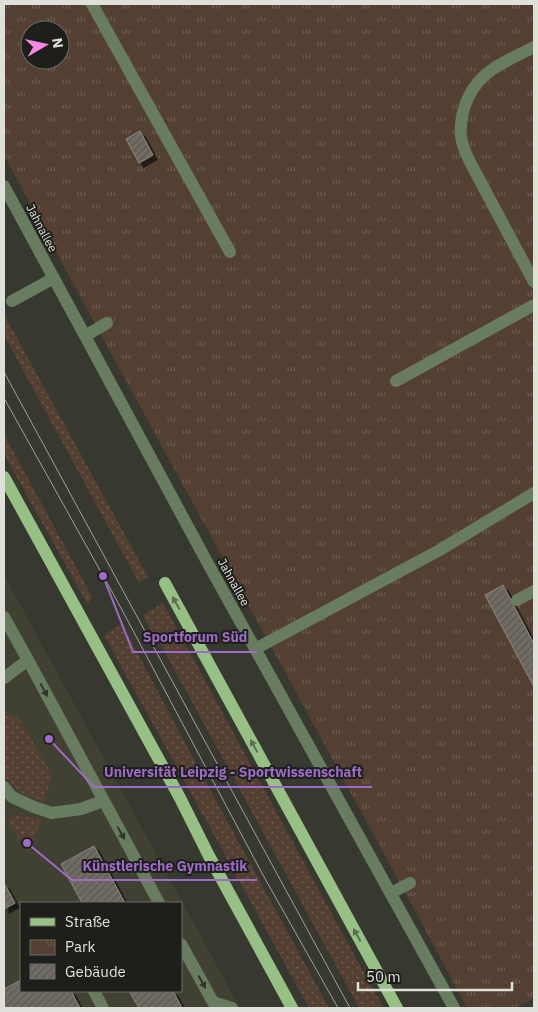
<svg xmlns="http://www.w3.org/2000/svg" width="538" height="1012" font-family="'IBM Plex Sans',sans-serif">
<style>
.built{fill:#404132;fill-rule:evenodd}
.grass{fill:url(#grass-dots)}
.park{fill:url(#park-tufts);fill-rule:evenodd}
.building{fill:url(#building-hatch);stroke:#8c877e;filter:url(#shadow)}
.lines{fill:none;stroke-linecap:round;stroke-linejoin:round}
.minor{stroke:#687c60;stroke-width:12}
.major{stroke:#97c085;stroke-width:12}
.tram{stroke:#a0a19a;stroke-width:1}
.oneway{fill:#5a7050}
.oneway2{fill:#30362c}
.labels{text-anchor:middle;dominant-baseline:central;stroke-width:4;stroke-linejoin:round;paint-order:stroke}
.street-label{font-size:12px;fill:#dfe0da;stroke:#1e1f1b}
.leader{fill:none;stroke:#9e6bc8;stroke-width:2}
.callout-dot{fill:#9e6bc8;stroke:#1e1f1b;stroke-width:2}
.callout-label{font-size:14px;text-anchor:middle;font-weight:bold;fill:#9e6bc8;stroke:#1e1f1b;stroke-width:4;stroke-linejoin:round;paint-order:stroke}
</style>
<defs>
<pattern id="grass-dots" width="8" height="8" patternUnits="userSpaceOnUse" patternTransform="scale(1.25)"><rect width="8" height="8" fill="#544032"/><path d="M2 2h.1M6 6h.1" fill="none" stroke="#6c5b4f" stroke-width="1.8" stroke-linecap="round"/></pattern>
<pattern id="park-tufts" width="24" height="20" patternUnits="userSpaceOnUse" patternTransform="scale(1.25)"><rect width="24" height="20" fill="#544032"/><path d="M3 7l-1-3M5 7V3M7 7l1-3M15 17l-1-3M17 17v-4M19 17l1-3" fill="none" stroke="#6c5b4f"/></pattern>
<pattern id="building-hatch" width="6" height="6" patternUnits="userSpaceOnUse" patternTransform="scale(1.25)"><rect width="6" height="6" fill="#716c64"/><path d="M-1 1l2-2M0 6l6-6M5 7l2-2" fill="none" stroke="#5a5852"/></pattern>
<filter id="shadow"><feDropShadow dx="4.5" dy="4.5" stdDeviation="0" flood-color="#0009"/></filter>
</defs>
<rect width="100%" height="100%" fill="#37382f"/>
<!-- built -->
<path class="built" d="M 4,575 L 240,1008 L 4,1008 ZM 21,903 L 181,903 L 181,991 L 21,991 Z"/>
<!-- grass -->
<path class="grass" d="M 4,314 L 148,577 L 139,583 L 4,335 Z
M 4,434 L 92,597 L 88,605 L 4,454 Z
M 163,603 L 370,984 L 384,1008 L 359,1008 L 161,645 L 158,646 L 143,615 Z
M 122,624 L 208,786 L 329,1008 L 309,1008 L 104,635 Z
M 4,713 L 19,718 L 52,775 L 44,802 L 20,792 L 4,776 Z
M 13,815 L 41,819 L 28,853 L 7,821 Z"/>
<!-- park -->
<path class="park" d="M 4,4 L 534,4 L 534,998 L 515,1008 L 467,1008 L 412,905 L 75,287 L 4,155 ZM 30,30 L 60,30 L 60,60 L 30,60 Z"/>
<!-- building -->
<path class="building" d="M 140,131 L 153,155 L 139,163 L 126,139 Z
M 503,585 L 534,644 L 534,687 L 485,595 Z
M 94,846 L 125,903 L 82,903 L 61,864 Z
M 4,883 L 15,903 L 4,909 Z
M 21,980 L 21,991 L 71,991 L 80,1008 L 4,1008 L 4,989 Z
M 129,991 L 173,991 L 182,1008 L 139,1008 Z"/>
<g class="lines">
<!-- minor -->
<path class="minor" d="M 92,4 L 230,252
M 534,47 C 521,54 506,60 493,69 C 471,83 459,110 461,136 C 462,146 466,154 470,162 L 534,282
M 4,186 L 206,560 L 454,1008
M 12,301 L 54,278
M 85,336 L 107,323
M 396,381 L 534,305
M 517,600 L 534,591
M 4,617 L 28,660 L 159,903
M 255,649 L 438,551 L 534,493
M 4,678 L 28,660
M 4,787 L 12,797 L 34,807 L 52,813 L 81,809 L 103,801
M 391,893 L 410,883
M 181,944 L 213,1002 L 232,1008
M 94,991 L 103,1008"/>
<!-- major -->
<path class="major" d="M 4,477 L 180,798 L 209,856 L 292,1008
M 165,583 L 397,1008"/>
<!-- tram -->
<path class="tram" d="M 4,372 L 350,1008
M 4,398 L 121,608 L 263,875 L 338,1008"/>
</g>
<!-- one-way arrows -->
<defs><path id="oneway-solid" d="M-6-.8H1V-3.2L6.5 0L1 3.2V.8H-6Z" transform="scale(1.25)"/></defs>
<g class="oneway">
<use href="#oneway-solid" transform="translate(176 603) rotate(-119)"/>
<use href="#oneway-solid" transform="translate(254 746) rotate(-119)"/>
<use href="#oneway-solid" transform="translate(357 935) rotate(-119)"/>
</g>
<g class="oneway2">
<use href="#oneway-solid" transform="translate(44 690) rotate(62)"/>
<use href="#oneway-solid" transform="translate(121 833) rotate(61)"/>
<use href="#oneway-solid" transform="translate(202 982) rotate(61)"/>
</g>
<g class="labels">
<!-- street labels -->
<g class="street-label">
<text transform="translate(42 228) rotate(62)">Jahnallee</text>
<text transform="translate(234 582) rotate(61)">Jahnallee</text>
</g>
</g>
<!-- callouts -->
<path class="leader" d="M103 576L133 652H257M49 739L94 787H372M27 843L72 880H257"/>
<g class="callout-dot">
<circle cx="103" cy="576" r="5"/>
<circle cx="49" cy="739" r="5"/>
<circle cx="27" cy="843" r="5"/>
</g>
<g class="callout-label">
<text x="195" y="642">Sportforum Süd</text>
<text x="233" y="777">Universität Leipzig - Sportwissenschaft</text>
<text x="165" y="871">Künstlerische Gymnastik</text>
</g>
<!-- border -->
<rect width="538" height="1012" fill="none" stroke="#dfe0da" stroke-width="10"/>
<!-- legend -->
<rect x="20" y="902" width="162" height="90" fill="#1e1f1b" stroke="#6b6c67"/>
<rect x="30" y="918" width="25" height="8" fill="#97c085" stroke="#6b6c67"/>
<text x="65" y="927" font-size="15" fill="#dfe0da">Straße</text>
<rect x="30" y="940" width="25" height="15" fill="url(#park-tufts)" stroke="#6b6c67"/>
<text x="65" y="952" font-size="15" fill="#dfe0da">Park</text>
<rect x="30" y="964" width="25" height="15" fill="url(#building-hatch)" stroke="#6b6c67"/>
<text x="65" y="977" font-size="15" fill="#dfe0da">Gebäude</text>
<!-- north arrow -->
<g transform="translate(45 45) rotate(81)"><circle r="24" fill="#1e1f1b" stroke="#6b6c67"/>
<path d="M0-4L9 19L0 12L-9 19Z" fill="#fb87e5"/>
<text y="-8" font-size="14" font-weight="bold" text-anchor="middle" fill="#dfe0da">N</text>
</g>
<!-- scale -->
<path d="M358 982v8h154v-8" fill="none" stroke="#dfe0da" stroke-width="2.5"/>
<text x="366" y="982" font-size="15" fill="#dfe0da" stroke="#1e1f1b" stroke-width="4" paint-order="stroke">50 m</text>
</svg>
